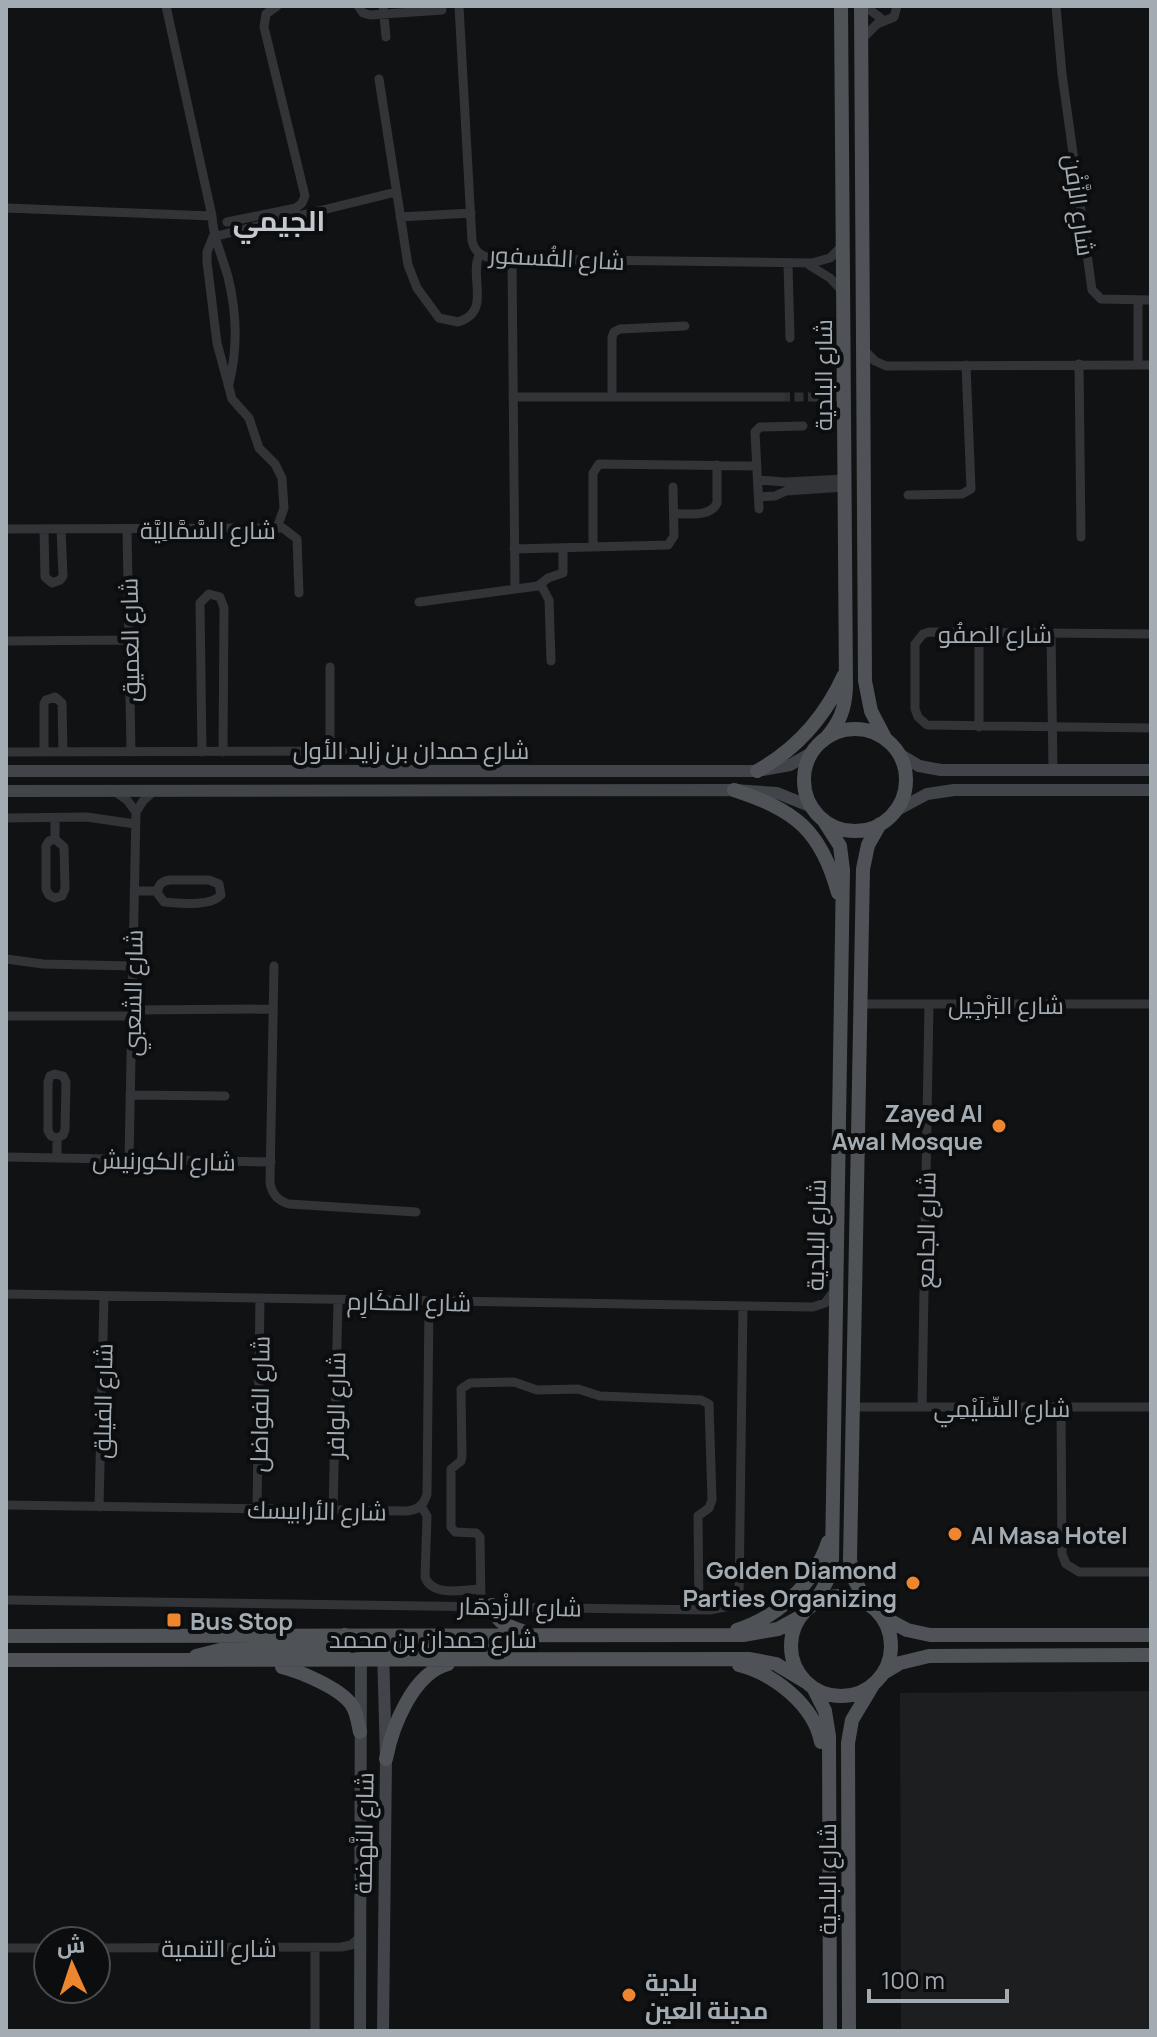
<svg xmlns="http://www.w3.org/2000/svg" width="1157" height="2037" font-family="Manrope,Cairo,sans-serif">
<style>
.built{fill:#1d1e20}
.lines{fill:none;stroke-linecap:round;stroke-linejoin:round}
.street-tunnel{stroke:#2e3133;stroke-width:9;stroke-dasharray:9 4.5;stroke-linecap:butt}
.street{stroke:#323438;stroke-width:9}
.secondary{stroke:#414448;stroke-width:12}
.primary{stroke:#4f5257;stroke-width:14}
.poi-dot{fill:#ee852f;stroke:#0c0d0e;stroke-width:3}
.labels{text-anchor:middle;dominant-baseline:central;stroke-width:8;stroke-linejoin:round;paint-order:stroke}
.street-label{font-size:24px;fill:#a3abb3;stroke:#0c0d0e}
.poi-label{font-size:24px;font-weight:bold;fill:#a3abb3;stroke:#0c0d0e;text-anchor:start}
.quarter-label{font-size:28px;font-weight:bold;fill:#c4c9cf;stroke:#0c0d0e}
</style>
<rect width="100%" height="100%" fill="#111213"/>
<!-- built -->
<path class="built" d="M 1151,1691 L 1151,2031 L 901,2031 L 900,1693 Z"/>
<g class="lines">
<!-- street-tunnel -->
<path class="street-tunnel" d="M 781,397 L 815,397"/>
<!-- street -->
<path class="street" d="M 166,6 L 212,216 C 213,238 222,255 228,277 C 237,313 238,348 229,384
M 358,6 L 363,13 L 370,15 L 442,10
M 383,6 L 386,37
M 459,6 L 472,241 C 477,261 495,258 512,259 L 812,263 L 830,258 L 842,246
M 865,6 L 883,20
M 1056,6 L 1062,74 L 1092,290 L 1101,299 L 1151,300
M 861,40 L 877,24 L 894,17 L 897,6
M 379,79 L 408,265 L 417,288 L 439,318 L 458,322 C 492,312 469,278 479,255
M 6,208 L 212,216
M 400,217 L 471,213
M 227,222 L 296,208 L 302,203 L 305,196 L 264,27 L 266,14 L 277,6
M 213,237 L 207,252 L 207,262 L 217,343 L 232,399 L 249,418 L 259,448 L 275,464 L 282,478 L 284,508 L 277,528
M 213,237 L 396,192
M 512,259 L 515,589
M 788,263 L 790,338
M 809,265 L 830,278 L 843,292
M 1138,300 L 1138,364
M 864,350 L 875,361 L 886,366 L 1151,365
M 1079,364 L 1081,537
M 513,397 L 781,397
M 612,397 L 612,337 L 614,332 L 620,329 L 685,326
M 815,397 L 843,397
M 758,480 L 785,482 L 844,479
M 908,495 L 962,494 L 971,489 L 966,365
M 759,497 L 775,496 L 786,491 L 844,487
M 759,509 L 755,432 L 760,427 L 803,426
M 674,514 C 688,513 710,518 717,503 L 717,465
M 6,529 L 283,528 L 297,539 L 299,593
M 44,529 L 45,577 L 52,583 L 60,580 L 63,576 L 61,529
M 127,529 L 131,752
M 593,547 L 593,473 L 599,464 L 757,466
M 514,549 L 668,545 L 674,536 L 673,487
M 541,585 L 549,600 L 551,661
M 419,602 L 538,586 L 548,578 L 563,573 L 563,548
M 1051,633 L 1053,770
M 1151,634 L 929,632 L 923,634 L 915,644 L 915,709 L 918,717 L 927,725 L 1151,728
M 6,641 L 129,640
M 330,667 L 330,752
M 979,727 L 979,633
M 6,752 L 343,751
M 44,752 L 44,704 L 46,700 L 55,697 L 62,703 L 63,752
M 202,752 L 200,603 L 209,594 L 220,597 L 224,608 L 223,752
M 114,791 L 127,800 L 136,812
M 6,818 L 87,817 L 135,824
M 55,818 L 55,839 L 64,847 L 65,889 L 62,896 L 55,898 L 49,895 L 46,889 L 46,846 L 49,841 L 55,839
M 170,880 L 209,880 L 219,884 L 221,895 C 210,907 180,903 164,902 L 158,894 C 157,886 161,881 170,880 Z
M 134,891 L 157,891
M 6,959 L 43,964 L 133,966
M 274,966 L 270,1183 C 272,1194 278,1201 289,1204 L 416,1212
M 860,1004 L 1151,1004
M 132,1010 L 273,1009
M 6,1016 L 132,1016
M 130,1095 L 225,1096
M 6,1157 L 271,1162
M 57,1158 L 57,1138 L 63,1135 L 65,1130 L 66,1082 L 63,1076 L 55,1074 L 50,1076 L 48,1082 L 48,1131 L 51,1136 L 57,1138
M 129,1159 L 136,812 L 143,801 L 154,791
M 6,1294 L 813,1307 L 825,1303 L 835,1290
M 853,1407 L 1151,1407
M 922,1407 L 929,1004
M 1061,1407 L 1062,1554 L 1066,1564 L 1079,1572 L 1151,1572
M 6,1505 L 405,1511 C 417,1511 424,1505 427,1494 L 429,1301
M 421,1506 L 427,1516 L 425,1577 C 432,1597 463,1590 480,1589
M 99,1507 L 104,1296
M 257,1509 L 260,1298
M 333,1510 L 338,1300
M 6,1600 L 710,1610 L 730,1606 L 739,1594 L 743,1306
M 481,1605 L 480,1537 L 476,1533 L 455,1532 L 451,1527 L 451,1469 L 461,1461 L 462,1456 L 461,1389 L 470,1383 L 514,1382 L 537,1390 L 578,1389 L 600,1396 L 701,1400 L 709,1404 L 712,1500 L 709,1508 L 698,1516 L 699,1609
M 6,1948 L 48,1948
M 96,1948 L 341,1947 L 351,1945 L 359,1938
M 315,2031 L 315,1947"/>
<!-- secondary -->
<path class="secondary" d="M 899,754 L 919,766 L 941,770 L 1151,770
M 6,771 L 757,771 L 790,765 L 813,752
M 6,791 L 734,790 L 777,793 L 812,807
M 897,810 L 927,794 L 954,790 L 1151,790
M 383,1650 L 386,1759 L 383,2031
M 360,2031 L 361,1635"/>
<!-- primary -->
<path class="primary" d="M 861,6 L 865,681 L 871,711 L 885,738
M804 780a51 51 0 1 1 102 0a51 51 0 1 1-102 0Z
M 826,738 C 840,722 845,709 846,688 L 841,6
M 757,771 C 797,749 825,717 844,675
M 734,790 C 795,810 821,830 838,893
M791 1646a50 50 0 1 1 100 0a50 50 0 1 1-100 0Z
M 815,1603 L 827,1581 L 832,1559 L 843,870 L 840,846 L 824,821
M 868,1603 L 855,1581 L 850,1560 L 863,869 L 868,845 L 880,824
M 492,1605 C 495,1622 507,1626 522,1631
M 883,1617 L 907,1630 L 930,1635 L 1151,1635
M 737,1630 C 778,1617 814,1584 828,1542
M 6,1636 L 743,1635 L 778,1629 L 800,1617
M 196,1656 L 220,1650 L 343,1649 L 349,1645 L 350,1642 L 345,1635
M 6,1660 L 750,1659 L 776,1664 L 806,1682
M 360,1660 L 383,1649 L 500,1647 L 512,1645 L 530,1637
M 739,1665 C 774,1674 814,1705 821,1742
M 282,1667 C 301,1672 343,1689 353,1707 C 357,1714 358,1723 360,1732
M 885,1672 L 900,1663 L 929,1656 L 1151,1655
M 814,1689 L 825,1711 L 829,1736 L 830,2031
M 386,1759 C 392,1727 413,1673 448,1664
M 849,2031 L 848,1743 L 852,1720 L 873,1685"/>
</g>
<!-- markers -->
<g class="poi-dot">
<circle cx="999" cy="1126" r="8"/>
<circle cx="955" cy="1534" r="8"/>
<circle cx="913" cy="1583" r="8"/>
<rect x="166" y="1612" width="16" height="16" rx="4"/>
<circle cx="629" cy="1995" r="8"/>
</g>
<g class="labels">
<!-- street labels -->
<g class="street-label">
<text transform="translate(1080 205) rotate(82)">شارع الزَّفْن</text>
<text transform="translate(557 257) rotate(3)">شارع الفُسفور</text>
<text transform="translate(822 375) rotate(-90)">شارع البلدية</text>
<text x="208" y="529">شارع السَّمَّالِيَّة</text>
<text x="995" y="633">شارع الصفُو</text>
<text transform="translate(129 640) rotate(-91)">شارع العميق</text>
<text x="411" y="749">شارع حمدان بن زايد الأول</text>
<text transform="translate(132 993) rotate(-89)">شارع الشعبي</text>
<text x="1006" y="1004">شارع البَرْجِيل</text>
<text transform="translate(164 1160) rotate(1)">شارع الكورنيش</text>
<text transform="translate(925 1230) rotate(-89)">شارع الجامع</text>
<text transform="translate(815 1235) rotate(-89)">شارع البلدية</text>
<text transform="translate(409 1301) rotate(1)">شارع المَكَارِم</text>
<text transform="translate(102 1401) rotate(-89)">شارع الفيلق</text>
<text transform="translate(259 1404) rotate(-89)">شارع الفواضل</text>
<text transform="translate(335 1405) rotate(-89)">شارع الوافر</text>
<text x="1002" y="1407">شارع السِّلَيْمِي</text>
<text transform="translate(317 1510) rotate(1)">شارع الأرابيسك</text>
<text transform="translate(520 1606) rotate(1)">شارع الازْدِهَار</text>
<text x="433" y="1638">شارع حمدان بن محمد</text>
<text transform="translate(363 1833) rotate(-89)">شارع النَّهضة</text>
<text transform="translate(826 1879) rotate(-90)">شارع البلدية</text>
<text x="219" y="1947">شارع التنمية</text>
</g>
<!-- poi labels -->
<g class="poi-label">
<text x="983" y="1112" text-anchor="end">Zayed Al<tspan x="983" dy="28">Awal Mosque</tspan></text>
<text x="971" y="1534">Al Masa Hotel</text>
<text x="897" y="1569" text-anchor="end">Golden Diamond<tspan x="897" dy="28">Parties Organizing</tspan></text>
<text x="190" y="1620">Bus Stop</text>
<text x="645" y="1981">بلدية<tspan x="645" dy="28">مدينة العين</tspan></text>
</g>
<!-- quarter labels -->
<g class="quarter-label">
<text x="279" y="220">الجيمي</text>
</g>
</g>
<!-- border -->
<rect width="1157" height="2037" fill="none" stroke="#a3abb3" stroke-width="16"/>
<!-- north arrow -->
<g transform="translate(72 1965) rotate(357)"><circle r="38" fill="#0c0d0e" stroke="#484c50" stroke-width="2"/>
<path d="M0-6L14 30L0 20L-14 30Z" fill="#ee852f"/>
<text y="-12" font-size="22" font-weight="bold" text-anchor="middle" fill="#a3abb3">ش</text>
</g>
<!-- scale -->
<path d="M869 1989v12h138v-12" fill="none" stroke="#a3abb3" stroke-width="4"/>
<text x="881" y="1989" font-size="24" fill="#a3abb3" stroke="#0c0d0e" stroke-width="6" paint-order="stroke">100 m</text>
</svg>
